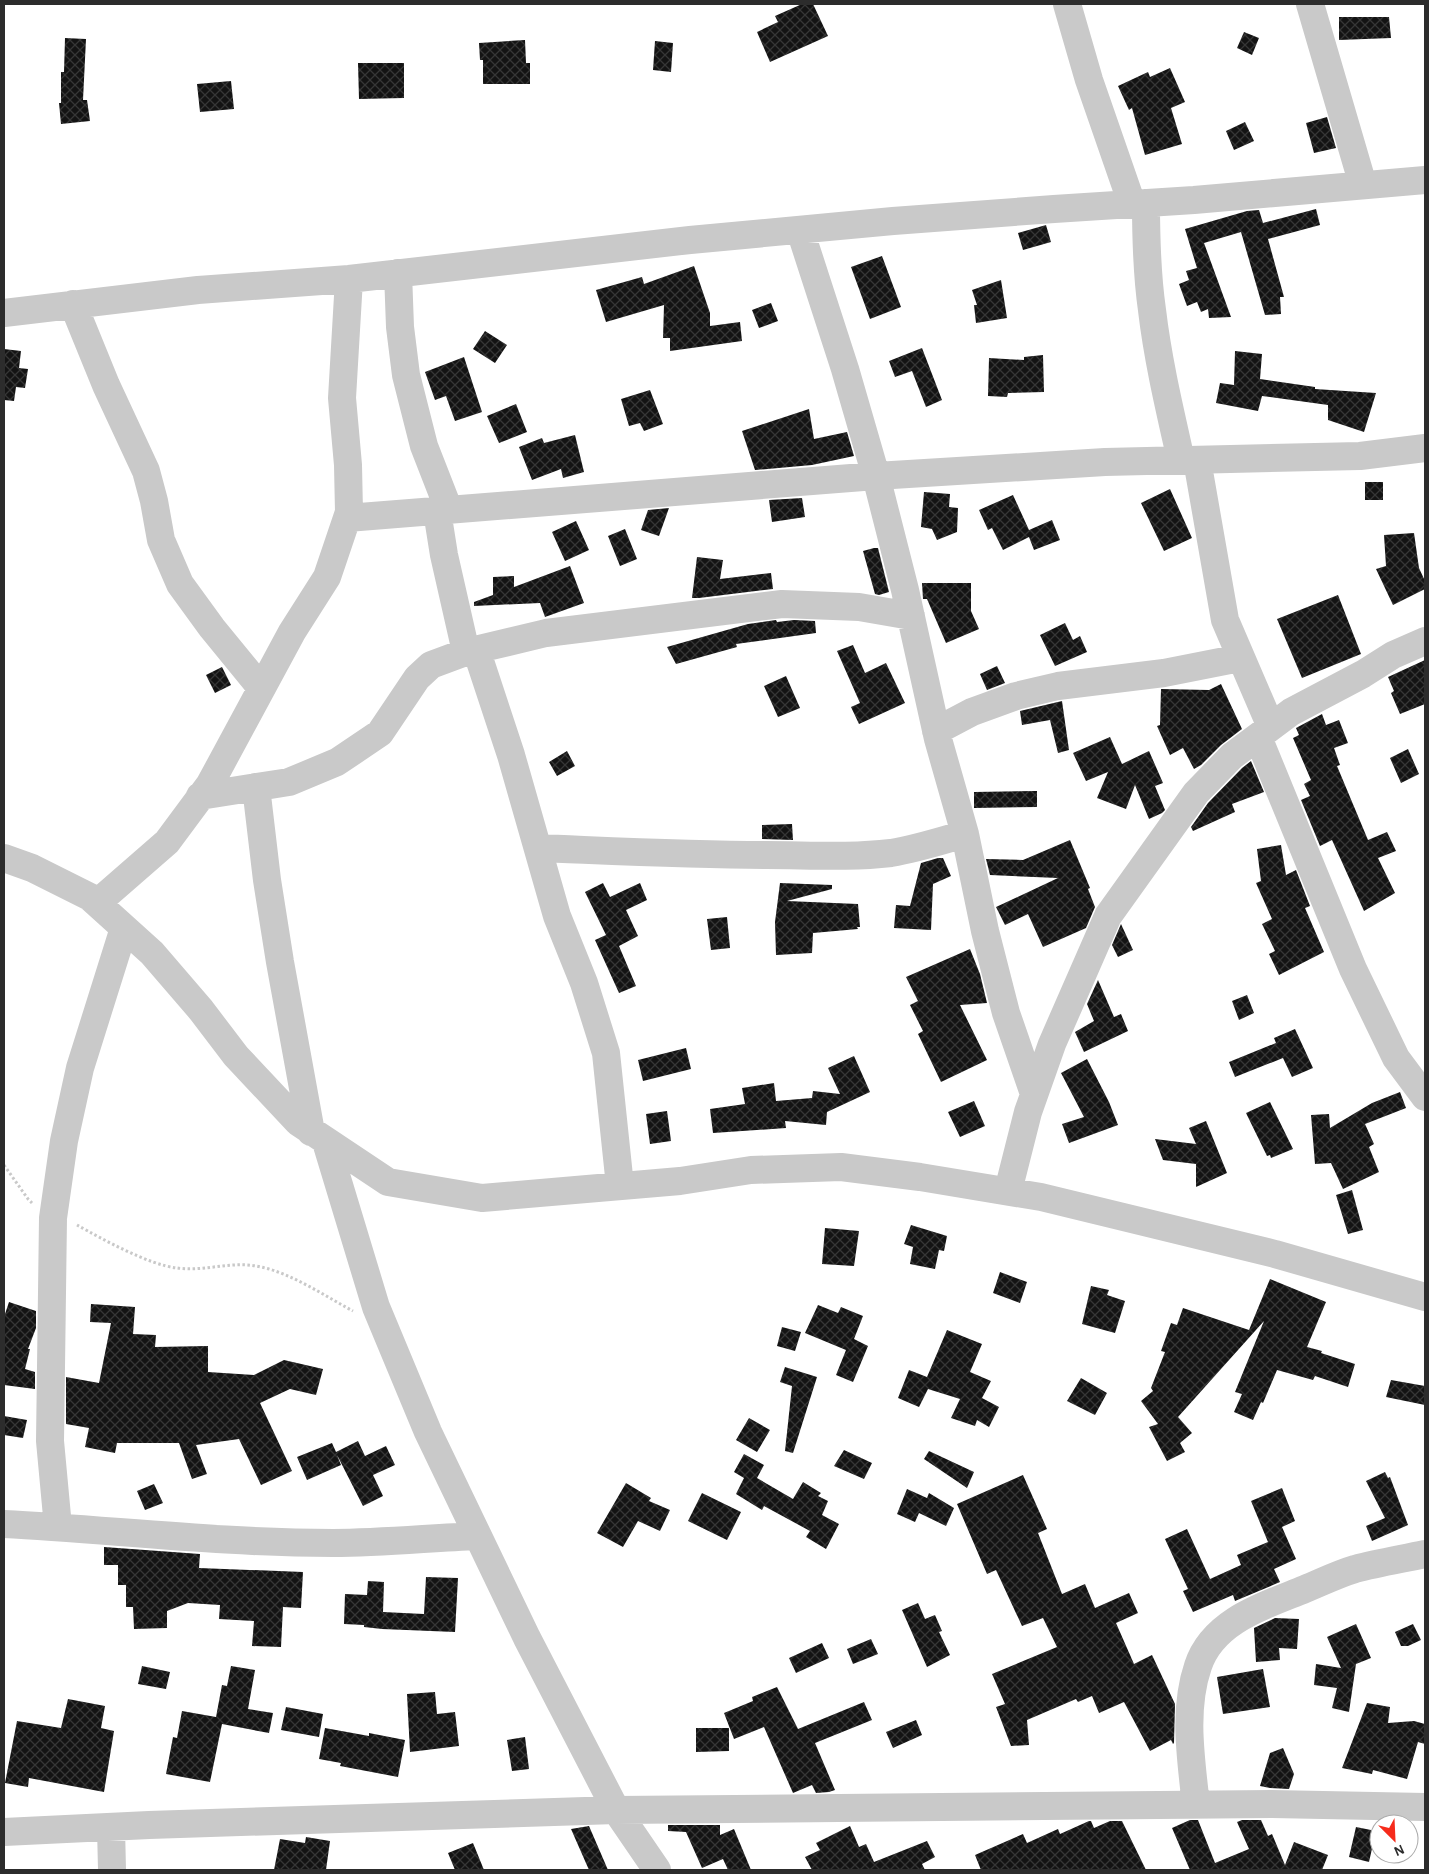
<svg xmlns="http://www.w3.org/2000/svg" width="1429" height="1874" font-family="'Alegreya Sans',sans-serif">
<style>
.building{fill:url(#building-cross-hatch)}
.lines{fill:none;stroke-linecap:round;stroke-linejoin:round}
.path{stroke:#c9c9c9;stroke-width:3;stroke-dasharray:2.5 2.5;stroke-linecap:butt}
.minor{stroke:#c9c9c9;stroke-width:28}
</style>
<defs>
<pattern id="building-cross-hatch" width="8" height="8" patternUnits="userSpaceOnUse" patternTransform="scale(1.25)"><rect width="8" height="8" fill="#131313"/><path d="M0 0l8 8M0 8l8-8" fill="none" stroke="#363636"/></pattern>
</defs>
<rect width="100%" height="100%" fill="#fff"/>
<!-- building -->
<path class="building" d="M 802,4 L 813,4 L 828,36 L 770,62 L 757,32 L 778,22 L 775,16 Z
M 1339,17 L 1389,17 L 1391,38 L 1339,40 Z
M 1244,32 L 1259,38 L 1252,55 L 1237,48 Z
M 65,38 L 86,39 L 83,100 L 87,100 L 90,121 L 61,124 L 59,103 L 61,103 L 61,72 L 64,72 Z
M 525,40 L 526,63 L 530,63 L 530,84 L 483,84 L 483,60 L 480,60 L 479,43 Z
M 655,41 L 673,43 L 671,72 L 653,70 Z
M 358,63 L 404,63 L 404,98 L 359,99 Z
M 1170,68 L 1185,102 L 1171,108 L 1182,144 L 1145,155 L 1132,108 L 1129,110 L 1118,86 L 1148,72 L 1150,77 Z
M 231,81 L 234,109 L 200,112 L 197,84 Z
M 1327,117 L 1336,148 L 1314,153 L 1306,123 Z
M 1245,122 L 1254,141 L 1234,150 L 1226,131 Z
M 1316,209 L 1320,225 L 1268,239 L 1284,297 L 1280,297 L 1281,314 L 1265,315 L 1241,232 L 1204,243 L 1231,317 L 1209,318 L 1208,309 L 1201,312 L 1197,302 L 1187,306 L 1179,284 L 1189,280 L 1186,271 L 1197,268 L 1185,229 L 1247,211 L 1259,210 L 1263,223 Z
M 1046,225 L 1051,242 L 1023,250 L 1018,233 Z
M 882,256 L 901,307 L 870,319 L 851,267 Z
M 694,266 L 710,313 L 710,326 L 740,322 L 742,341 L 670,351 L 670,338 L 663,338 L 664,305 L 606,322 L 596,290 L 642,277 L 644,284 Z
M 1001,280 L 1007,318 L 976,323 L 974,305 L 977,305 L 972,290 Z
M 771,303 L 778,321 L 759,328 L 752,310 Z
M 485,331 L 507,345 L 495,363 L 473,349 Z
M 922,348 L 942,400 L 926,407 L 912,371 L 895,377 L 889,361 Z
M 4,349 L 21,351 L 19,368 L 28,369 L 25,388 L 16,387 L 14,401 L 4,400 Z
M 1235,351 L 1262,354 L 1260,379 L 1315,387 L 1315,389 L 1376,393 L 1364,432 L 1328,420 L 1328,405 L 1262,396 L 1258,411 L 1216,403 L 1220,383 L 1234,385 Z
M 1043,355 L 1044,392 L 1008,393 L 1007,397 L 988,396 L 989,358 L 1024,360 L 1024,357 Z
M 464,357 L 482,412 L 455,421 L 446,396 L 435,400 L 425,372 Z
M 650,390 L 663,424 L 644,431 L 640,423 L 629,426 L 621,399 Z
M 516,404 L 527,432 L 499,443 L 487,416 Z
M 809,409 L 814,439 L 847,432 L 854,456 L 812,465 L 755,470 L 742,431 Z
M 575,435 L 584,472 L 563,478 L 561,469 L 532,480 L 519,447 L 542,438 L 544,443 Z
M 1365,482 L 1383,482 L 1383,500 L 1365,500 Z
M 1170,489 L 1192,538 L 1164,551 L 1141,503 Z
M 924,492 L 950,494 L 949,507 L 958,508 L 957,532 L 937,540 L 932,529 L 921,527 Z
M 1013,495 L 1029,530 L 1052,520 L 1060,540 L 1034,550 L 1029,537 L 1003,550 L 992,528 L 988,530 L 979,510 Z
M 802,498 L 805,517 L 772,522 L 769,500 Z
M 669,508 L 659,536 L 641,530 L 648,510 Z
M 576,521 L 589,550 L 565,561 L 552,532 Z
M 625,529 L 637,559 L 620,566 L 608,536 Z
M 1414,533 L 1419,568 L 1425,581 L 1425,589 L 1393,605 L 1376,569 L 1386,566 L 1384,535 Z
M 874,548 L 878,548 L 889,592 L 879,595 L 875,594 L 863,551 Z
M 697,557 L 723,560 L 720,579 L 771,573 L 773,589 L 699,598 L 692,598 Z
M 570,566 L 584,603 L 545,617 L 540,603 L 474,606 L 474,602 L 493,595 L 493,577 L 514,576 L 514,587 Z
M 922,583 L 971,583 L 971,611 L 979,629 L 946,643 L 927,599 L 923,599 Z
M 1338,595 L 1361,654 L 1302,678 L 1277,619 Z
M 776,620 L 777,622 L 794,620 L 815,621 L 816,633 L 736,644 L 737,647 L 676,664 L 667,647 L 748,624 Z
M 1065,623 L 1073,640 L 1080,636 L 1087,652 L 1055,666 L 1040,635 Z
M 853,645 L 865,673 L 886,663 L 905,703 L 859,724 L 851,707 L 860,703 L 837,651 Z
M 1425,660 L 1425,704 L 1400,714 L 1391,693 L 1394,691 L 1388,677 Z
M 997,666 L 1005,683 L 987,690 L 980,674 Z
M 222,667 L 231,685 L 215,693 L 206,675 Z
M 786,676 L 800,708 L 778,717 L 764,686 Z
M 1221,684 L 1242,729 L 1221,745 L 1201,765 L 1194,769 L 1183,748 L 1170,755 L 1157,726 L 1160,725 L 1161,689 L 1209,690 Z
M 1062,701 L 1069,750 L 1058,753 L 1050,720 L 1022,725 L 1020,711 Z
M 1322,714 L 1326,725 L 1339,720 L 1348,743 L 1334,748 L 1340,765 L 1337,766 L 1368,840 L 1387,832 L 1396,851 L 1378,858 L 1395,893 L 1364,911 L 1332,840 L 1320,846 L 1301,800 L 1310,796 L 1304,784 L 1311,780 L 1293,738 L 1299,735 L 1296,728 Z
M 1110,737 L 1122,764 L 1149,751 L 1163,783 L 1155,786 L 1165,810 L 1162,813 L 1149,819 L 1135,785 L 1126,809 L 1097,798 L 1108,772 L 1086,781 L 1073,753 Z
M 1408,749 L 1419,774 L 1401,783 L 1390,758 Z
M 567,751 L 575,766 L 557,776 L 549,762 Z
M 1251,761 L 1264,792 L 1232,804 L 1235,812 L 1193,831 L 1191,827 L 1208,803 L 1242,768 Z
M 1037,791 L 1037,807 L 974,808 L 974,792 Z
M 792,824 L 793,840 L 762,839 L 762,825 Z
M 1070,840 L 1090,888 L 1088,889 L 1095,907 L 1086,928 L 1043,947 L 1028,914 L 1005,925 L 996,907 L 1058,878 L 990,875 L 986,859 L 1023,860 Z
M 1281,845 L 1286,875 L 1296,870 L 1310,906 L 1305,908 L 1324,952 L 1279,975 L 1269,954 L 1275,951 L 1262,924 L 1272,919 L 1256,883 L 1261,881 L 1257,849 Z
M 938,858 L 943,858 L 951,876 L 933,884 L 931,930 L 894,928 L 896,905 L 910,906 L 921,863 Z
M 603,883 L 610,897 L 640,883 L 647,900 L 626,910 L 638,936 L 619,946 L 636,986 L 619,993 L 595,940 L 606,935 L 585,892 Z
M 780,883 L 832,885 L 832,889 L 787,901 L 858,904 L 860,927 L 857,927 L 858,929 L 813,933 L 812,953 L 776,955 L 775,922 Z
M 727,917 L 730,948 L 711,950 L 707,919 Z
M 1121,924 L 1133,950 L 1118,957 L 1112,945 Z
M 970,949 L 980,974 L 987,1003 L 960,1005 L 987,1060 L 941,1082 L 918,1034 L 923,1031 L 910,1005 L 918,1001 L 906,977 Z
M 1098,980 L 1114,1017 L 1121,1014 L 1128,1031 L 1084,1052 L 1075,1032 L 1094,1021 L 1087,1004 Z
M 1247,995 L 1254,1013 L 1239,1020 L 1232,1001 Z
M 1295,1029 L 1313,1068 L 1292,1077 L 1283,1058 L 1235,1077 L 1229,1062 L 1276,1043 L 1274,1038 Z
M 686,1048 L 691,1069 L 643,1081 L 638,1060 Z
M 854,1056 L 870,1092 L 827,1112 L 826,1125 L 785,1121 L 786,1128 L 713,1133 L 710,1109 L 745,1104 L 742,1088 L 774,1083 L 776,1101 L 812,1098 L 813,1091 L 840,1094 L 828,1068 Z
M 1087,1059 L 1109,1102 L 1118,1125 L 1069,1143 L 1062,1124 L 1084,1117 L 1061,1073 Z
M 1400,1092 L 1406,1108 L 1365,1124 L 1374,1144 L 1369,1147 L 1379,1172 L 1343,1189 L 1331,1163 L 1315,1164 L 1311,1115 L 1329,1114 L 1330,1128 L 1372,1103 Z
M 974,1101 L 985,1126 L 960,1137 L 948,1112 Z
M 1270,1102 L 1293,1149 L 1271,1158 L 1270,1155 L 1267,1156 L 1246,1113 Z
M 667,1111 L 671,1141 L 650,1144 L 646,1114 Z
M 1206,1121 L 1227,1173 L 1196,1187 L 1196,1164 L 1163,1160 L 1155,1139 L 1196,1144 L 1189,1128 Z
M 1352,1190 L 1363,1230 L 1348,1234 L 1336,1195 Z
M 911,1225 L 947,1236 L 944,1251 L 939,1250 L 935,1269 L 910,1264 L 913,1247 L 904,1244 Z
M 825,1228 L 859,1231 L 854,1266 L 822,1264 Z
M 1000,1272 L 1027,1282 L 1020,1303 L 993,1293 Z
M 1270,1279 L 1326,1302 L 1307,1347 L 1322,1351 L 1321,1353 L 1355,1364 L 1348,1387 L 1315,1376 L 1313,1380 L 1277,1370 L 1263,1403 L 1261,1402 L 1253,1420 L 1234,1412 L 1242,1394 L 1235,1392 L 1264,1321 L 1178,1417 L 1192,1433 L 1180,1443 L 1185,1452 L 1167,1461 L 1149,1427 L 1158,1424 L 1141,1401 L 1153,1391 L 1151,1388 L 1165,1352 L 1161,1351 L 1171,1323 L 1177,1325 L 1183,1308 L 1249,1330 Z
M 1091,1286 L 1109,1290 L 1107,1295 L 1125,1301 L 1115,1333 L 1082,1324 Z
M 9,1302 L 36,1311 L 36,1328 L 28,1349 L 30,1349 L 25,1369 L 35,1372 L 35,1389 L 4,1385 L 4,1317 Z
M 91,1304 L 135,1307 L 133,1334 L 156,1335 L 155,1347 L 208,1346 L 208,1372 L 254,1375 L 284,1360 L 323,1369 L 316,1395 L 290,1389 L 260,1403 L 292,1471 L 261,1485 L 239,1439 L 196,1445 L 207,1474 L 192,1479 L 179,1443 L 117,1443 L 115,1453 L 85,1447 L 89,1428 L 66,1424 L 66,1377 L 99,1383 L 111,1323 L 90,1322 Z
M 818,1305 L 838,1313 L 841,1307 L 863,1316 L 854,1339 L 868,1346 L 853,1382 L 836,1375 L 846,1350 L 805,1333 Z
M 782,1327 L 801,1332 L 795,1351 L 777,1346 Z
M 947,1330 L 982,1344 L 970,1372 L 991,1381 L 982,1398 L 999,1407 L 989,1427 L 977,1420 L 975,1426 L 951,1418 L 960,1399 L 928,1389 L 919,1407 L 898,1398 L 909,1370 L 927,1377 Z
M 785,1367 L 817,1377 L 793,1453 L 785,1451 L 792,1386 L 780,1382 Z
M 1081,1378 L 1107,1393 L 1095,1415 L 1067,1401 Z
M 1391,1380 L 1425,1386 L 1425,1405 L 1386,1397 Z
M 4,1416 L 27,1420 L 23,1438 L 4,1435 Z
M 749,1418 L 770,1430 L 757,1452 L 736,1440 Z
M 358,1441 L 365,1456 L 386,1446 L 395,1465 L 373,1475 L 383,1496 L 363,1506 L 337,1455 L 341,1465 L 307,1480 L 297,1457 L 332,1443 L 336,1452 Z
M 844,1450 L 872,1463 L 864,1479 L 834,1466 Z
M 929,1451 L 974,1472 L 967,1488 L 924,1459 Z
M 744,1454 L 764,1465 L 757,1478 L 793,1499 L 803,1482 L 821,1493 L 818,1496 L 828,1501 L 822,1515 L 839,1524 L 826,1549 L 806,1537 L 810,1531 L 764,1506 L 762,1510 L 736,1494 L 744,1478 L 734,1472 Z
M 1385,1472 L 1388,1478 L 1390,1477 L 1408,1525 L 1372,1541 L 1366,1526 L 1385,1518 L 1366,1481 Z
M 1023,1475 L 1047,1529 L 1038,1533 L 1062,1594 L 1085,1584 L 1095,1608 L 1129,1593 L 1138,1613 L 1116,1623 L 1134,1664 L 1152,1655 L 1175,1704 L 1174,1743 L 1173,1744 L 1171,1740 L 1150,1751 L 1124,1702 L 1099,1713 L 1092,1696 L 1078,1702 L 1076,1699 L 1027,1720 L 1029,1745 L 1011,1746 L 996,1707 L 1005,1704 L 992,1674 L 1057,1647 L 1043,1618 L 1022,1626 L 996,1570 L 987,1574 L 957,1504 Z
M 626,1483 L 651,1498 L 649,1501 L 670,1510 L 660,1531 L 638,1521 L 623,1547 L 597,1533 Z
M 154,1484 L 163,1503 L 145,1510 L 137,1491 Z
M 1282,1488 L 1295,1521 L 1282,1527 L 1296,1559 L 1274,1569 L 1280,1582 L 1235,1601 L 1233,1595 L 1193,1612 L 1183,1591 L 1188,1589 L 1165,1539 L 1187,1529 L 1210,1579 L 1241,1565 L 1237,1555 L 1268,1542 L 1251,1501 Z
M 907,1489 L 927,1498 L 929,1493 L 954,1508 L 946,1526 L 919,1513 L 915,1522 L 897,1514 Z
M 702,1493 L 741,1512 L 727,1540 L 688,1521 Z
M 104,1547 L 200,1554 L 199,1568 L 303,1572 L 301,1608 L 283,1607 L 281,1647 L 252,1646 L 254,1621 L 219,1619 L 220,1605 L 188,1603 L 167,1611 L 167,1628 L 134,1629 L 133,1607 L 126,1607 L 126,1585 L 118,1585 L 118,1565 L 104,1565 Z
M 426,1577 L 458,1578 L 455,1632 L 382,1629 L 364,1627 L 364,1625 L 344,1624 L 345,1594 L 367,1595 L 368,1581 L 384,1582 L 383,1612 L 424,1614 Z
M 918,1603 L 925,1619 L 935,1615 L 942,1631 L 939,1632 L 950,1655 L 927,1667 L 902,1610 Z
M 1275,1618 L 1299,1619 L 1297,1649 L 1279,1648 L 1280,1660 L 1256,1662 L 1254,1628 Z
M 1356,1624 L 1371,1658 L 1356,1664 L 1349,1712 L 1332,1708 L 1337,1688 L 1314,1685 L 1316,1664 L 1341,1668 L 1327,1637 Z
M 1413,1624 L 1421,1640 L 1408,1646 L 1401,1646 L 1395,1632 Z
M 871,1639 L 878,1654 L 853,1664 L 847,1649 Z
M 822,1643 L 829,1658 L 796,1673 L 789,1658 Z
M 142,1666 L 170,1672 L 166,1689 L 138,1684 Z
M 231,1666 L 255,1670 L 248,1709 L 273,1713 L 269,1733 L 222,1724 L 210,1782 L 166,1774 L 173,1737 L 177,1738 L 182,1711 L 216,1717 L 222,1685 L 227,1686 Z
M 1263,1669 L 1270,1707 L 1223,1714 L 1217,1677 Z
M 777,1687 L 798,1729 L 864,1702 L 872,1720 L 815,1743 L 835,1790 L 829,1792 L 816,1793 L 812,1785 L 793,1793 L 764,1727 L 734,1739 L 724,1713 L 753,1701 L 752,1697 Z
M 435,1692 L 437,1714 L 455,1712 L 459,1746 L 410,1752 L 407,1694 Z
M 68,1699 L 105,1706 L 101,1728 L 114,1731 L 104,1792 L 29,1778 L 28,1787 L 5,1783 L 17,1721 L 61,1728 Z
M 1367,1703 L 1390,1707 L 1388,1723 L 1414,1721 L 1425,1724 L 1425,1744 L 1418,1742 L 1407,1779 L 1373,1770 L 1372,1774 L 1342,1768 Z
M 286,1707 L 323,1714 L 319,1737 L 281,1730 Z
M 916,1720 L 922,1735 L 893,1748 L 886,1732 Z
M 325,1728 L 369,1736 L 369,1733 L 405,1740 L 398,1777 L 340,1766 L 341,1763 L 319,1759 Z
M 696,1728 L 729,1728 L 729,1751 L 696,1752 Z
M 525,1737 L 529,1769 L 512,1771 L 507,1740 Z
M 1283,1748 L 1294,1774 L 1289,1789 L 1270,1788 L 1260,1786 L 1270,1753 Z
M 1190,1820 L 1198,1820 L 1215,1863 L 1249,1849 L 1237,1822 L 1242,1820 L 1261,1820 L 1268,1836 L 1272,1834 L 1285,1865 L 1294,1842 L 1328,1855 L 1322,1870 L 1190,1870 L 1172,1828 Z
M 1089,1821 L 1091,1821 L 1094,1828 L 1110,1821 L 1122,1821 L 1146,1870 L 981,1870 L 975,1855 L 1023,1834 L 1027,1843 L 1058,1829 L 1060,1834 Z
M 668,1825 L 720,1825 L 720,1835 L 734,1829 L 751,1870 L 728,1870 L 723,1859 L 702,1868 L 686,1832 L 668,1831 Z
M 589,1826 L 608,1870 L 589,1870 L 571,1829 Z
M 850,1826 L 859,1847 L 866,1844 L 874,1862 L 927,1841 L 935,1857 L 922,1864 L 925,1870 L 812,1870 L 805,1857 L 820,1850 L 816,1843 Z
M 1356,1827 L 1376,1831 L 1369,1862 L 1349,1857 Z
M 306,1837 L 330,1841 L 326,1870 L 274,1870 L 280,1839 L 305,1843 Z
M 473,1843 L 484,1870 L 455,1870 L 448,1853 Z"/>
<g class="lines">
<!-- path -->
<path class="path" d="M 4,1165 L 28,1199 L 32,1203
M 77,1225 C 102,1239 149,1265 177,1268 C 205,1272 233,1260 261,1267 C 293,1274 323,1295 353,1311"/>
<!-- minor -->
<path class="minor" d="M 1067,4 L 1089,80 L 1132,204
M 1310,4 L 1363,185
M 1146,203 C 1146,239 1147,275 1152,310 C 1158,361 1170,411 1181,460
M 800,230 L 845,369 L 876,476 L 905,590 L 938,739 L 965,834 L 985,931 L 1006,1013 L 1034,1094
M 398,273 L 400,327 L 406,375 L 424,446 L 449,510
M 73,304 L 106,385 L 146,471 L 154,501 L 161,540 L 180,584 L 212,628 L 261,688
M 4,313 L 198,290 L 349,279 L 690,240 L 893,221 L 1054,209 L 1194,200 L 1425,180
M 1197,460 L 1225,620 L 1271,727
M 437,511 L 444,555 L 466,652
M 347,518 L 876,476 L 1105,462 L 1360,456 L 1425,448
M 476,649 L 511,755 L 557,916 L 584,983 L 606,1053 L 620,1186
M 936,731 L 972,712 L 1016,696 L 1058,686 L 1164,673 L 1240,658
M 1258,737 L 1353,969 L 1396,1058 L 1425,1097
M 256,787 L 267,880 L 280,962 L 311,1132
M 200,796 L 289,782 L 337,762 L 380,733 L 417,678 L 431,665 L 466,652 L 546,633 L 782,604 L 859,607 L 911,616
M 538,848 C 614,851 690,855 766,855 C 808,855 849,858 891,853 C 916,849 941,841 965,834
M 4,858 L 32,868 L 90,897 L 152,953 L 201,1010 L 236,1056 L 298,1122 L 388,1182 L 482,1198 L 680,1181 L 751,1170 L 841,1167 L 920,1177 L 1041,1197 L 1275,1254 L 1425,1297
M 97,903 L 167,842 L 210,784 L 292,632 L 327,577 L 349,512 L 348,465 L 342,398 L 349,279
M 326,1142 L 376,1307 L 428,1432 L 527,1638 L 616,1810 L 657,1870
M 1008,1191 L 1028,1112 L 1052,1044 L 1108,916 L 1196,793 L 1232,756 L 1291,712 L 1363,674 L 1393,655 L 1425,641
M 4,1524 C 114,1530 223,1543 333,1543 C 381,1543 429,1538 477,1536
M 58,1527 L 50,1441 L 53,1218 L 64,1141 L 80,1068 L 124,928
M 1196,1805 C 1191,1759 1183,1710 1198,1666 C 1213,1620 1266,1605 1305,1589 C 1322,1582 1338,1574 1355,1569 C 1378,1563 1402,1559 1425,1554
M 111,1827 L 112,1870
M 4,1832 L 149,1825 L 616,1810 L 1272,1804 L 1425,1807"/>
</g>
<!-- border -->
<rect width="1429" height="1874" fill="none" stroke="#2c2c2c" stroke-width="10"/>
<!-- north arrow -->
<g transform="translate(1394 1839) rotate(156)"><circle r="24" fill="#ffffff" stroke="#ababab"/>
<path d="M0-4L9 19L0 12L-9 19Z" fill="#f62b1b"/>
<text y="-8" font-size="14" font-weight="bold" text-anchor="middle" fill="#2c2c2c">N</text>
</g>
</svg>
